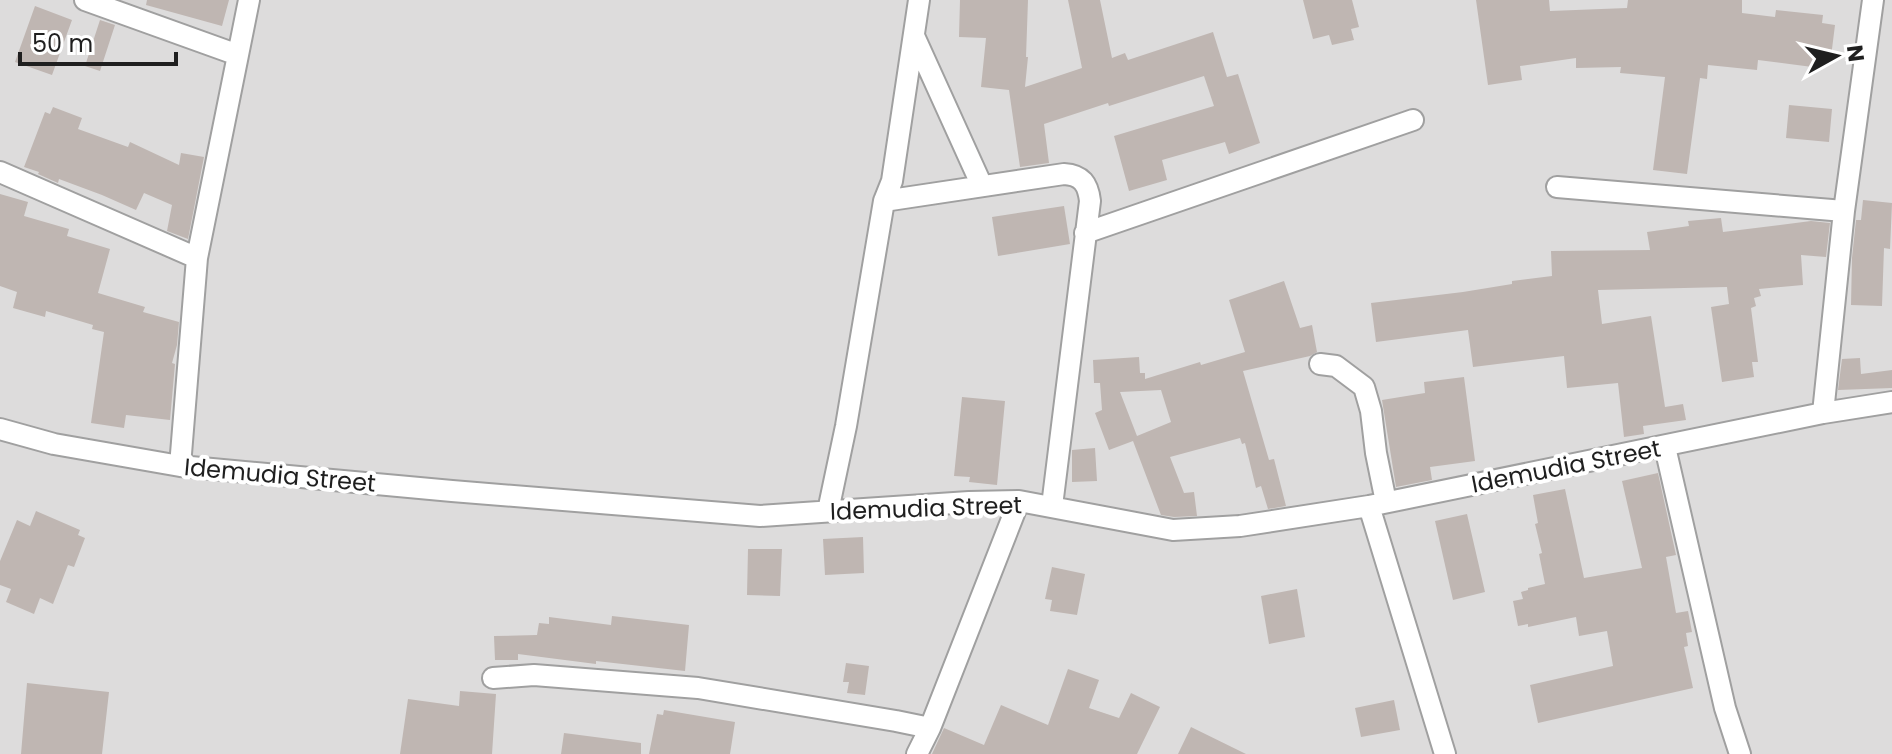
<svg xmlns="http://www.w3.org/2000/svg" width="1892" height="754" font-family="Poppins,sans-serif">
<style>
.residential{fill:#dddcdc}
.building{fill:#bfb6b2;fill-rule:evenodd}
.lines{fill:none;stroke-linecap:round;stroke-linejoin:round}
.street-casing{stroke:#a0a0a0;stroke-width:24}
.street{stroke:#fff;stroke-width:20}
.labels{text-anchor:middle;dominant-baseline:central;stroke-width:8;stroke-linejoin:round;paint-order:stroke}
.street-label{font-size:24px;fill:#1f1f1f;stroke:#fff}
</style>
<rect width="100%" height="100%" fill="#efebe6"/>
<!-- residential -->
<path class="residential" d="M 0,0 L 1892,0 L 1892,754 L 0,754 Z"/>
<!-- building -->
<path class="building" d="M 147,0 L 229,0 L 222,26 L 146,5 Z
M 960,0 L 1028,0 L 1026,57 L 1028,57 L 1025,87 L 1082,68 L 1068,0 L 1100,0 L 1112,58 L 1125,53 L 1128,60 L 1213,32 L 1227,77 L 1238,74 L 1260,143 L 1229,154 L 1225,142 L 1162,160 L 1167,180 L 1129,191 L 1114,136 L 1214,106 L 1204,76 L 1109,106 L 1108,103 L 1044,124 L 1049,163 L 1020,167 L 1009,90 L 981,87 L 986,38 L 959,37 Z
M 1303,0 L 1352,0 L 1359,27 L 1351,29 L 1354,40 L 1332,45 L 1329,35 L 1313,39 Z
M 1476,0 L 1549,0 L 1550,11 L 1627,8 L 1628,0 L 1742,0 L 1742,13 L 1775,17 L 1776,10 L 1823,15 L 1822,23 L 1835,25 L 1831,57 L 1821,56 L 1820,68 L 1758,60 L 1757,70 L 1708,65 L 1707,79 L 1700,78 L 1687,174 L 1653,170 L 1665,77 L 1620,73 L 1621,67 L 1576,68 L 1576,58 L 1520,66 L 1522,80 L 1488,85 Z
M 35,6 L 72,20 L 52,75 L 15,62 Z
M 100,20 L 115,25 L 100,71 L 85,66 Z
M 1789,105 L 1832,109 L 1829,142 L 1786,138 Z
M 53,107 L 82,118 L 78,129 L 128,147 L 130,142 L 179,165 L 181,153 L 204,157 L 188,239 L 167,231 L 172,205 L 144,193 L 136,210 L 102,195 L 59,179 L 58,183 L 38,174 L 39,172 L 24,167 L 45,112 L 50,114 Z
M 0,194 L 28,202 L 24,216 L 69,229 L 67,236 L 110,249 L 98,293 L 145,307 L 143,312 L 179,322 L 177,345 L 172,363 L 175,364 L 170,420 L 126,415 L 124,428 L 91,423 L 104,332 L 92,329 L 93,325 L 46,311 L 45,317 L 13,308 L 17,292 L 0,286 Z
M 1863,200 L 1892,203 L 1890,249 L 1884,248 L 1882,306 L 1851,305 L 1852,258 L 1856,220 L 1861,220 Z
M 1064,206 L 1070,244 L 998,256 L 992,217 Z
M 1721,218 L 1723,232 L 1811,221 L 1830,223 L 1826,257 L 1801,255 L 1803,285 L 1759,289 L 1761,296 L 1754,298 L 1756,306 L 1751,308 L 1758,362 L 1752,362 L 1754,377 L 1722,382 L 1711,307 L 1729,304 L 1727,287 L 1598,290 L 1602,324 L 1651,316 L 1665,407 L 1683,404 L 1686,420 L 1643,426 L 1644,434 L 1624,437 L 1618,383 L 1567,388 L 1564,356 L 1473,367 L 1468,330 L 1376,342 L 1371,303 L 1463,292 L 1512,284 L 1512,281 L 1552,276 L 1551,251 L 1650,250 L 1647,232 L 1689,226 L 1688,221 Z
M 1284,281 L 1300,328 L 1312,325 L 1317,352 L 1310,356 L 1243,371 L 1269,460 L 1274,459 L 1286,506 L 1268,509 L 1261,486 L 1256,488 L 1245,443 L 1242,444 L 1240,438 L 1170,457 L 1184,493 L 1194,492 L 1197,516 L 1174,517 L 1161,515 L 1133,441 L 1109,450 L 1095,413 L 1102,410 L 1100,383 L 1094,383 L 1093,360 L 1139,357 L 1140,373 L 1145,373 L 1145,379 L 1200,362 L 1201,365 L 1245,352 L 1229,300 ZM 1161,390 L 1171,422 L 1137,436 L 1120,392 Z
M 1860,358 L 1861,374 L 1892,370 L 1892,388 L 1838,390 L 1842,359 Z
M 1464,377 L 1475,461 L 1430,467 L 1432,480 L 1396,487 L 1382,400 L 1425,393 L 1424,382 Z
M 962,397 L 1005,401 L 997,485 L 969,482 L 970,477 L 954,476 Z
M 1095,448 L 1097,481 L 1072,482 L 1072,450 Z
M 1658,473 L 1676,555 L 1666,557 L 1676,613 L 1688,611 L 1692,632 L 1686,633 L 1688,646 L 1684,647 L 1693,688 L 1538,723 L 1530,685 L 1613,666 L 1607,631 L 1579,636 L 1576,617 L 1528,627 L 1528,624 L 1518,626 L 1513,601 L 1523,599 L 1521,592 L 1528,590 L 1528,588 L 1545,584 L 1539,554 L 1542,553 L 1535,524 L 1538,523 L 1533,495 L 1565,489 L 1584,578 L 1642,568 L 1622,481 Z
M 36,511 L 80,530 L 78,535 L 85,538 L 74,567 L 68,565 L 53,604 L 40,598 L 34,614 L 6,602 L 11,589 L 0,585 L 0,561 L 17,520 L 30,526 Z
M 1467,514 L 1485,592 L 1453,600 L 1435,521 Z
M 863,537 L 864,573 L 825,575 L 823,539 Z
M 748,549 L 782,549 L 780,596 L 747,595 Z
M 1052,567 L 1085,574 L 1077,615 L 1050,611 L 1052,600 L 1045,599 Z
M 1297,589 L 1305,637 L 1269,644 L 1261,596 Z
M 612,616 L 689,625 L 685,671 L 596,661 L 596,664 L 518,654 L 518,660 L 495,660 L 494,636 L 537,635 L 539,623 L 549,624 L 549,617 L 611,625 Z
M 846,663 L 869,666 L 865,695 L 847,693 L 849,682 L 843,682 Z
M 1068,669 L 1099,680 L 1089,708 L 1119,718 L 1131,693 L 1160,707 L 1137,754 L 932,754 L 944,728 L 984,745 L 1001,705 L 1048,725 Z
M 27,683 L 109,692 L 102,754 L 21,754 Z
M 460,691 L 496,694 L 492,754 L 400,754 L 408,699 L 459,706 Z
M 1394,700 L 1400,730 L 1361,737 L 1355,708 Z
M 664,710 L 735,722 L 730,754 L 649,754 L 657,714 L 663,715 Z
M 1191,727 L 1246,754 L 1178,754 Z
M 564,733 L 641,743 L 641,754 L 561,754 Z"/>
<g class="lines">
<defs>
<path id="street" d="M 85,0 L 238,55 L 197,258
M 919,0 L 892,181 L 884,201 L 1064,174 C 1082,175 1088,184 1090,201 L 1052,506
M 914,36 L 982,186
M 238,55 L 249,0
M 0,172 L 197,258 L 180,466
M 1557,187 L 1844,211
M 1085,233 L 1413,120
M 1320,364 L 1336,366 L 1364,387 L 1371,411 L 1376,453 L 1386,502
M 1823,413 L 1844,211 L 1873,0
M 0,429 L 54,444 L 180,466 L 452,491 L 760,516 L 969,502 L 1019,501 L 1173,530 L 1240,526 L 1369,506 L 1823,413 L 1892,402
M 1665,447 L 1725,708 L 1740,754
M 1369,506 L 1445,754
M 828,511 L 846,426 L 884,201
M 493,678 L 534,675 L 698,688 L 896,721 L 930,728 L 917,754
M 930,728 L 1019,501"/>
</defs>
<!-- street casing -->
<use href="#street" class="street-casing"/>
<!-- street -->
<use href="#street" class="street"/>
</g>
<g class="labels">
<!-- street labels -->
<g class="street-label">
<text transform="translate(1566 466) rotate(-11)">Idemudia Street</text>
<text transform="translate(280 475) rotate(5)">Idemudia Street</text>
<text transform="translate(926 508) rotate(-2)">Idemudia Street</text>
</g>
</g>
<!-- north arrow -->
<g transform="translate(1836 56) rotate(82)" stroke="#ffffff" stroke-width="6" paint-order="stroke">
<path d="M0-6L14 30L0 20L-14 30Z" fill="#1f1f1f"/>
<text y="-12" font-size="22" font-weight="bold" text-anchor="middle" fill="#1f1f1f">N</text>
</g>
<!-- scale -->
<path d="M20 52v12h156v-12" fill="none" stroke="#1f1f1f" stroke-width="4"/>
<text x="32" y="52" font-size="24" fill="#1f1f1f" stroke="#ffffff" stroke-width="6" paint-order="stroke">50 m</text>
</svg>
